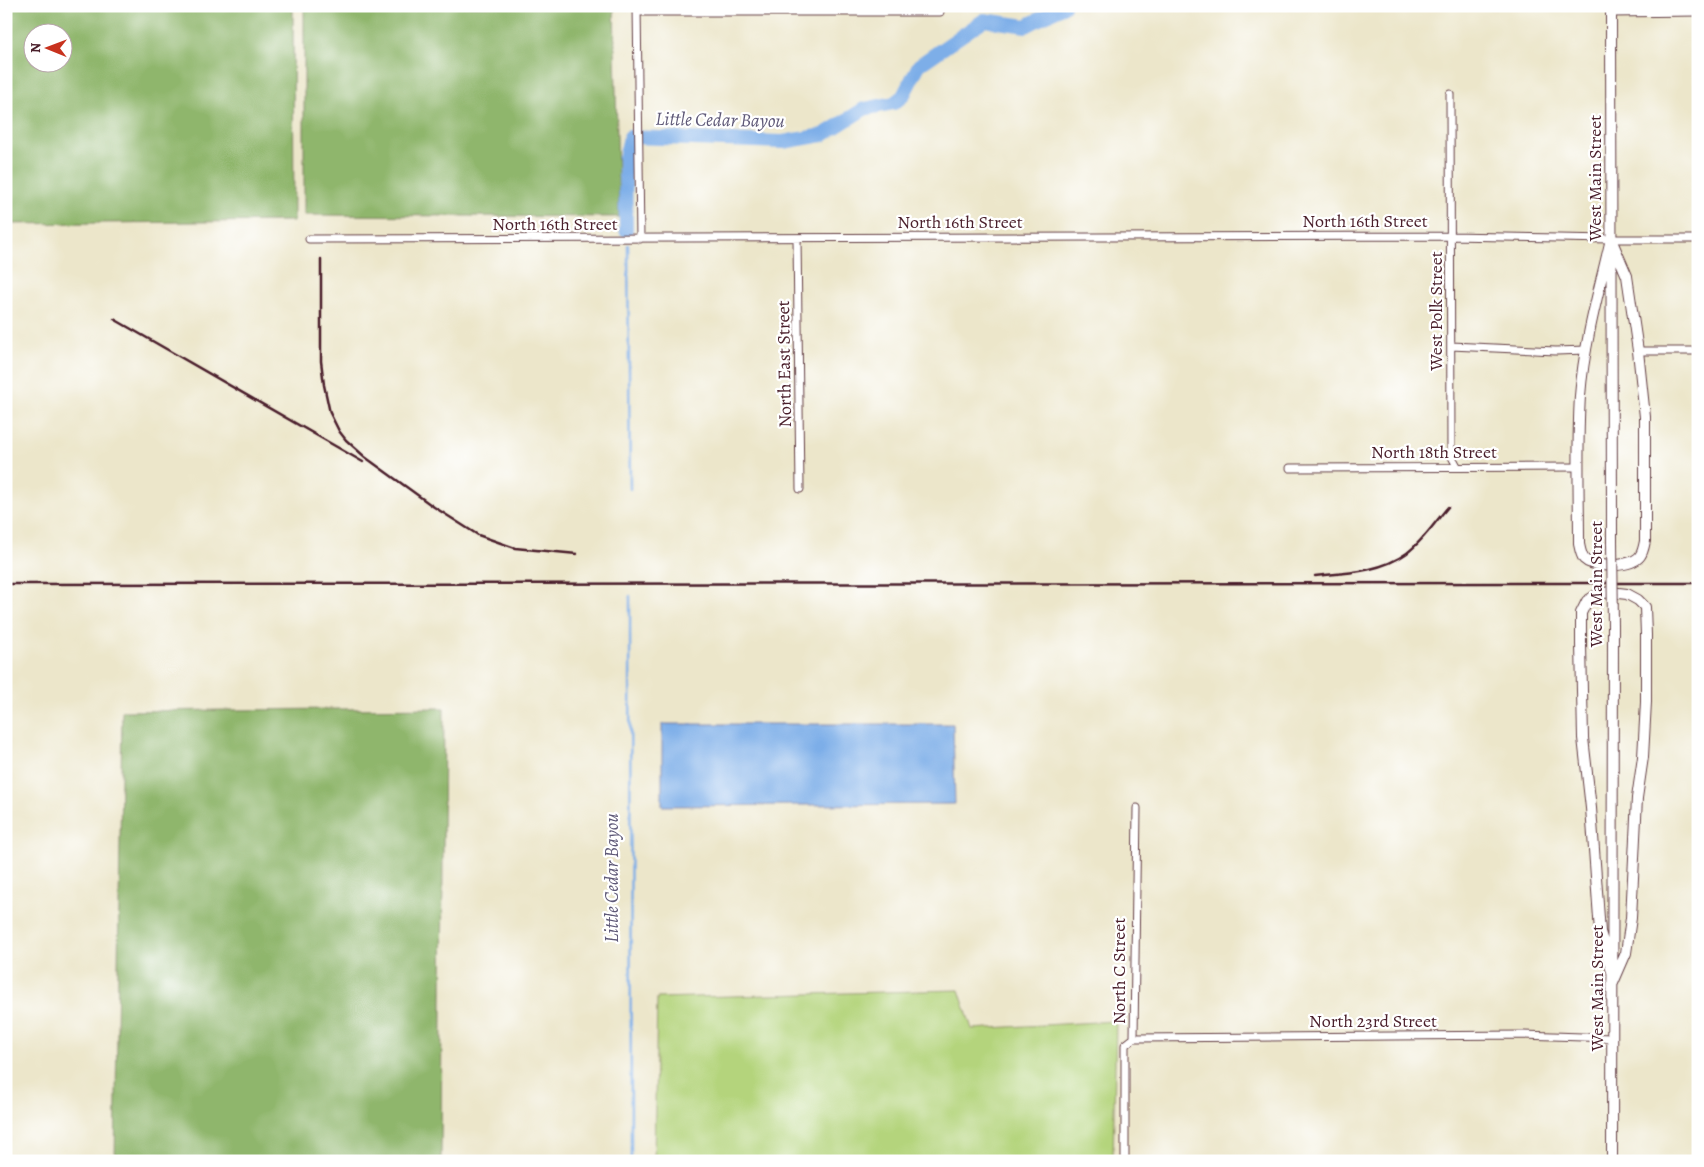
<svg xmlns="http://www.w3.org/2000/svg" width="1704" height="1167" font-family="Alegreya,serif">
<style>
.green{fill:#b4d47c;stroke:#7f7a54}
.forest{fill:#8fb66c;stroke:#6c6a4c;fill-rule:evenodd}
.water{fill:#7daee8;stroke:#64668a}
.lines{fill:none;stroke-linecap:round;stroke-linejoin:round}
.stream{stroke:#7daee8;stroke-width:2.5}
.river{stroke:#7daee8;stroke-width:14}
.street-casing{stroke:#623d43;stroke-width:9}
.secondary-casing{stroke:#623d43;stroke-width:12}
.street{stroke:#fff;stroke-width:7}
.secondary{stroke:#fff;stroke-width:10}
.rail{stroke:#4a1f2b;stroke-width:2.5}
.secondary-bridge-casing{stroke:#623d43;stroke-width:12;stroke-linecap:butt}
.secondary-bridge{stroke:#fff;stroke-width:10}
.labels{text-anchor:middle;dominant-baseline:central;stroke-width:4.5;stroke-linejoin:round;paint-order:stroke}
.street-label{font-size:18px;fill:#4a1f2b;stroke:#fff}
.water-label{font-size:19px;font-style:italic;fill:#5e5877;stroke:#fff}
</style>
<rect width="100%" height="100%" fill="#fff"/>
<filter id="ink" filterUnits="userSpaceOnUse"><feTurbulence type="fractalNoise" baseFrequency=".02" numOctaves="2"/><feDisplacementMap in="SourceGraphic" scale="10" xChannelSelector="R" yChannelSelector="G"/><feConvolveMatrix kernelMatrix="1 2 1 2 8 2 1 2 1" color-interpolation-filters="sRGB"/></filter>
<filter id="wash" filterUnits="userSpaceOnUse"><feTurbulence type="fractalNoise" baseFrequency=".0096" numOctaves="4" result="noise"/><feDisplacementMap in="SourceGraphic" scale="20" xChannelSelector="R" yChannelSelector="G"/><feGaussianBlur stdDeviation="1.12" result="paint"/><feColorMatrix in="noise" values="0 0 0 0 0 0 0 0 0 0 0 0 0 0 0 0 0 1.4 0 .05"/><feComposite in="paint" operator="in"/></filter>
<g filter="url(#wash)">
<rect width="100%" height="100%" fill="#ece6ca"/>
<!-- green -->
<path class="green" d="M 959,990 L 972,1029 L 1116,1021 L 1113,1161 L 654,1161 L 657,998 Z"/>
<!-- forest -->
<path class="forest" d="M 6,6 L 293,6 L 294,221 L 6,224 ZM 32,32 L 62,32 L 62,62 L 32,62 Z
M 304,6 L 614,6 L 619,217 L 304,215 Z
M 444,708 L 441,1161 L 115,1161 L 122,711 Z"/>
<!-- water -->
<path class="water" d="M 662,724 L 953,724 L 955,804 L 662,806 Z"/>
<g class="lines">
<!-- stream -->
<path class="stream" d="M 628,245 L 630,489
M 630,596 L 631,1161"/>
<!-- river -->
<path class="river" d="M 626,230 L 625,158 L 630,137 L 783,142 L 823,135 L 864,109 L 894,103 L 903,96 L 919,65 L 984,20 L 1026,26 L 1064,6"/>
</g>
</g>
<g filter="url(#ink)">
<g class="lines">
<defs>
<path id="street" d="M 637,6 L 640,239
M 637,12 L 940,12
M 1611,13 L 1698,12
M 1450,94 L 1451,455 L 1457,466
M 797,238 L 800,489
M 309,239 L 1450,236 L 1611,239 L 1698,239
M 1451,346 L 1556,351 L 1587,350
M 1638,351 L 1698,351
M 1290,468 L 1578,467
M 1134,1038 L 1523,1035 L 1612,1038
M 1125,1161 L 1125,1045 L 1134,1038 L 1137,808"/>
<path id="secondary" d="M 1611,6 L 1612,540
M 1611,239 L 1627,276 L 1638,351 L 1645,417 L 1645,541 C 1644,546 1643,552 1640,556 C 1632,567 1594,569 1584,559 C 1581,555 1580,549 1579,544 C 1579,495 1577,445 1580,396 C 1584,343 1599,290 1611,239 Z
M 1613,975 L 1600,932 L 1591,808 L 1583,738 L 1581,644 L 1581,613 L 1587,601 L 1598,594 L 1610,592 L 1627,594 L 1638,600 L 1645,607 L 1646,635 L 1646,702 L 1643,757 L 1637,798 L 1631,918 L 1626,953 L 1613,983
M 1612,1161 L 1613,627"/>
</defs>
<!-- street casing -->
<use href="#street" class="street-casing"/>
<!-- secondary casing -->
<use href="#secondary" class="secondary-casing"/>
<!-- street -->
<use href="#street" class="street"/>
<!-- secondary -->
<use href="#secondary" class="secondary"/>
<!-- rail -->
<path class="rail" d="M 321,259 L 321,361 L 324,385 L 330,413 L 339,431 L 346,440 L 365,457 L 434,507 L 478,535 L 515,548 L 577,554
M 114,319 L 363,462
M 1315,576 C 1347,573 1381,572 1407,553 C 1424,540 1435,522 1448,507
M 6,584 L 1698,583"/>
<defs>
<path id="secondary-bridge" d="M 1612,540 L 1613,627"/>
</defs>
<!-- secondary-bridge casing -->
<use href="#secondary-bridge" class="secondary-bridge-casing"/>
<!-- secondary-bridge -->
<use href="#secondary-bridge" class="secondary-bridge"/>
</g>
</g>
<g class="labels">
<!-- street labels -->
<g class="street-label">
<text transform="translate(1595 178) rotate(-90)">West Main Street</text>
<text x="1365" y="221">North 16th Street</text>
<text x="960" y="222">North 16th Street</text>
<text x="555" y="224">North 16th Street</text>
<text transform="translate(1436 311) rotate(-90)">West Polk Street</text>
<text transform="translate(784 364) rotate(-91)">North East Street</text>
<text x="1434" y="452">North 18th Street</text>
<text transform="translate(1596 584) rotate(-90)">West Main Street</text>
<text transform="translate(1119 971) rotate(-90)">North C Street</text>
<text transform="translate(1597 988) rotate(-90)">West Main Street</text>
<text x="1373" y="1021">North 23rd Street</text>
</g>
<!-- water labels -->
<g class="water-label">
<text transform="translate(720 120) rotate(1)">Little Cedar Bayou</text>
<text transform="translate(612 878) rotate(-90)">Little Cedar Bayou</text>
</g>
</g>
<!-- margin -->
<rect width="1704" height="1167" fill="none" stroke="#fff" stroke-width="25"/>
<!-- north arrow -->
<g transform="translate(48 48) rotate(271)"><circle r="24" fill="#ffffff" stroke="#b7a5aa"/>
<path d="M0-4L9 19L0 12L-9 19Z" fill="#c8321e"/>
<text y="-8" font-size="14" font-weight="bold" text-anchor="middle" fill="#4a1f2b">N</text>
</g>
</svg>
